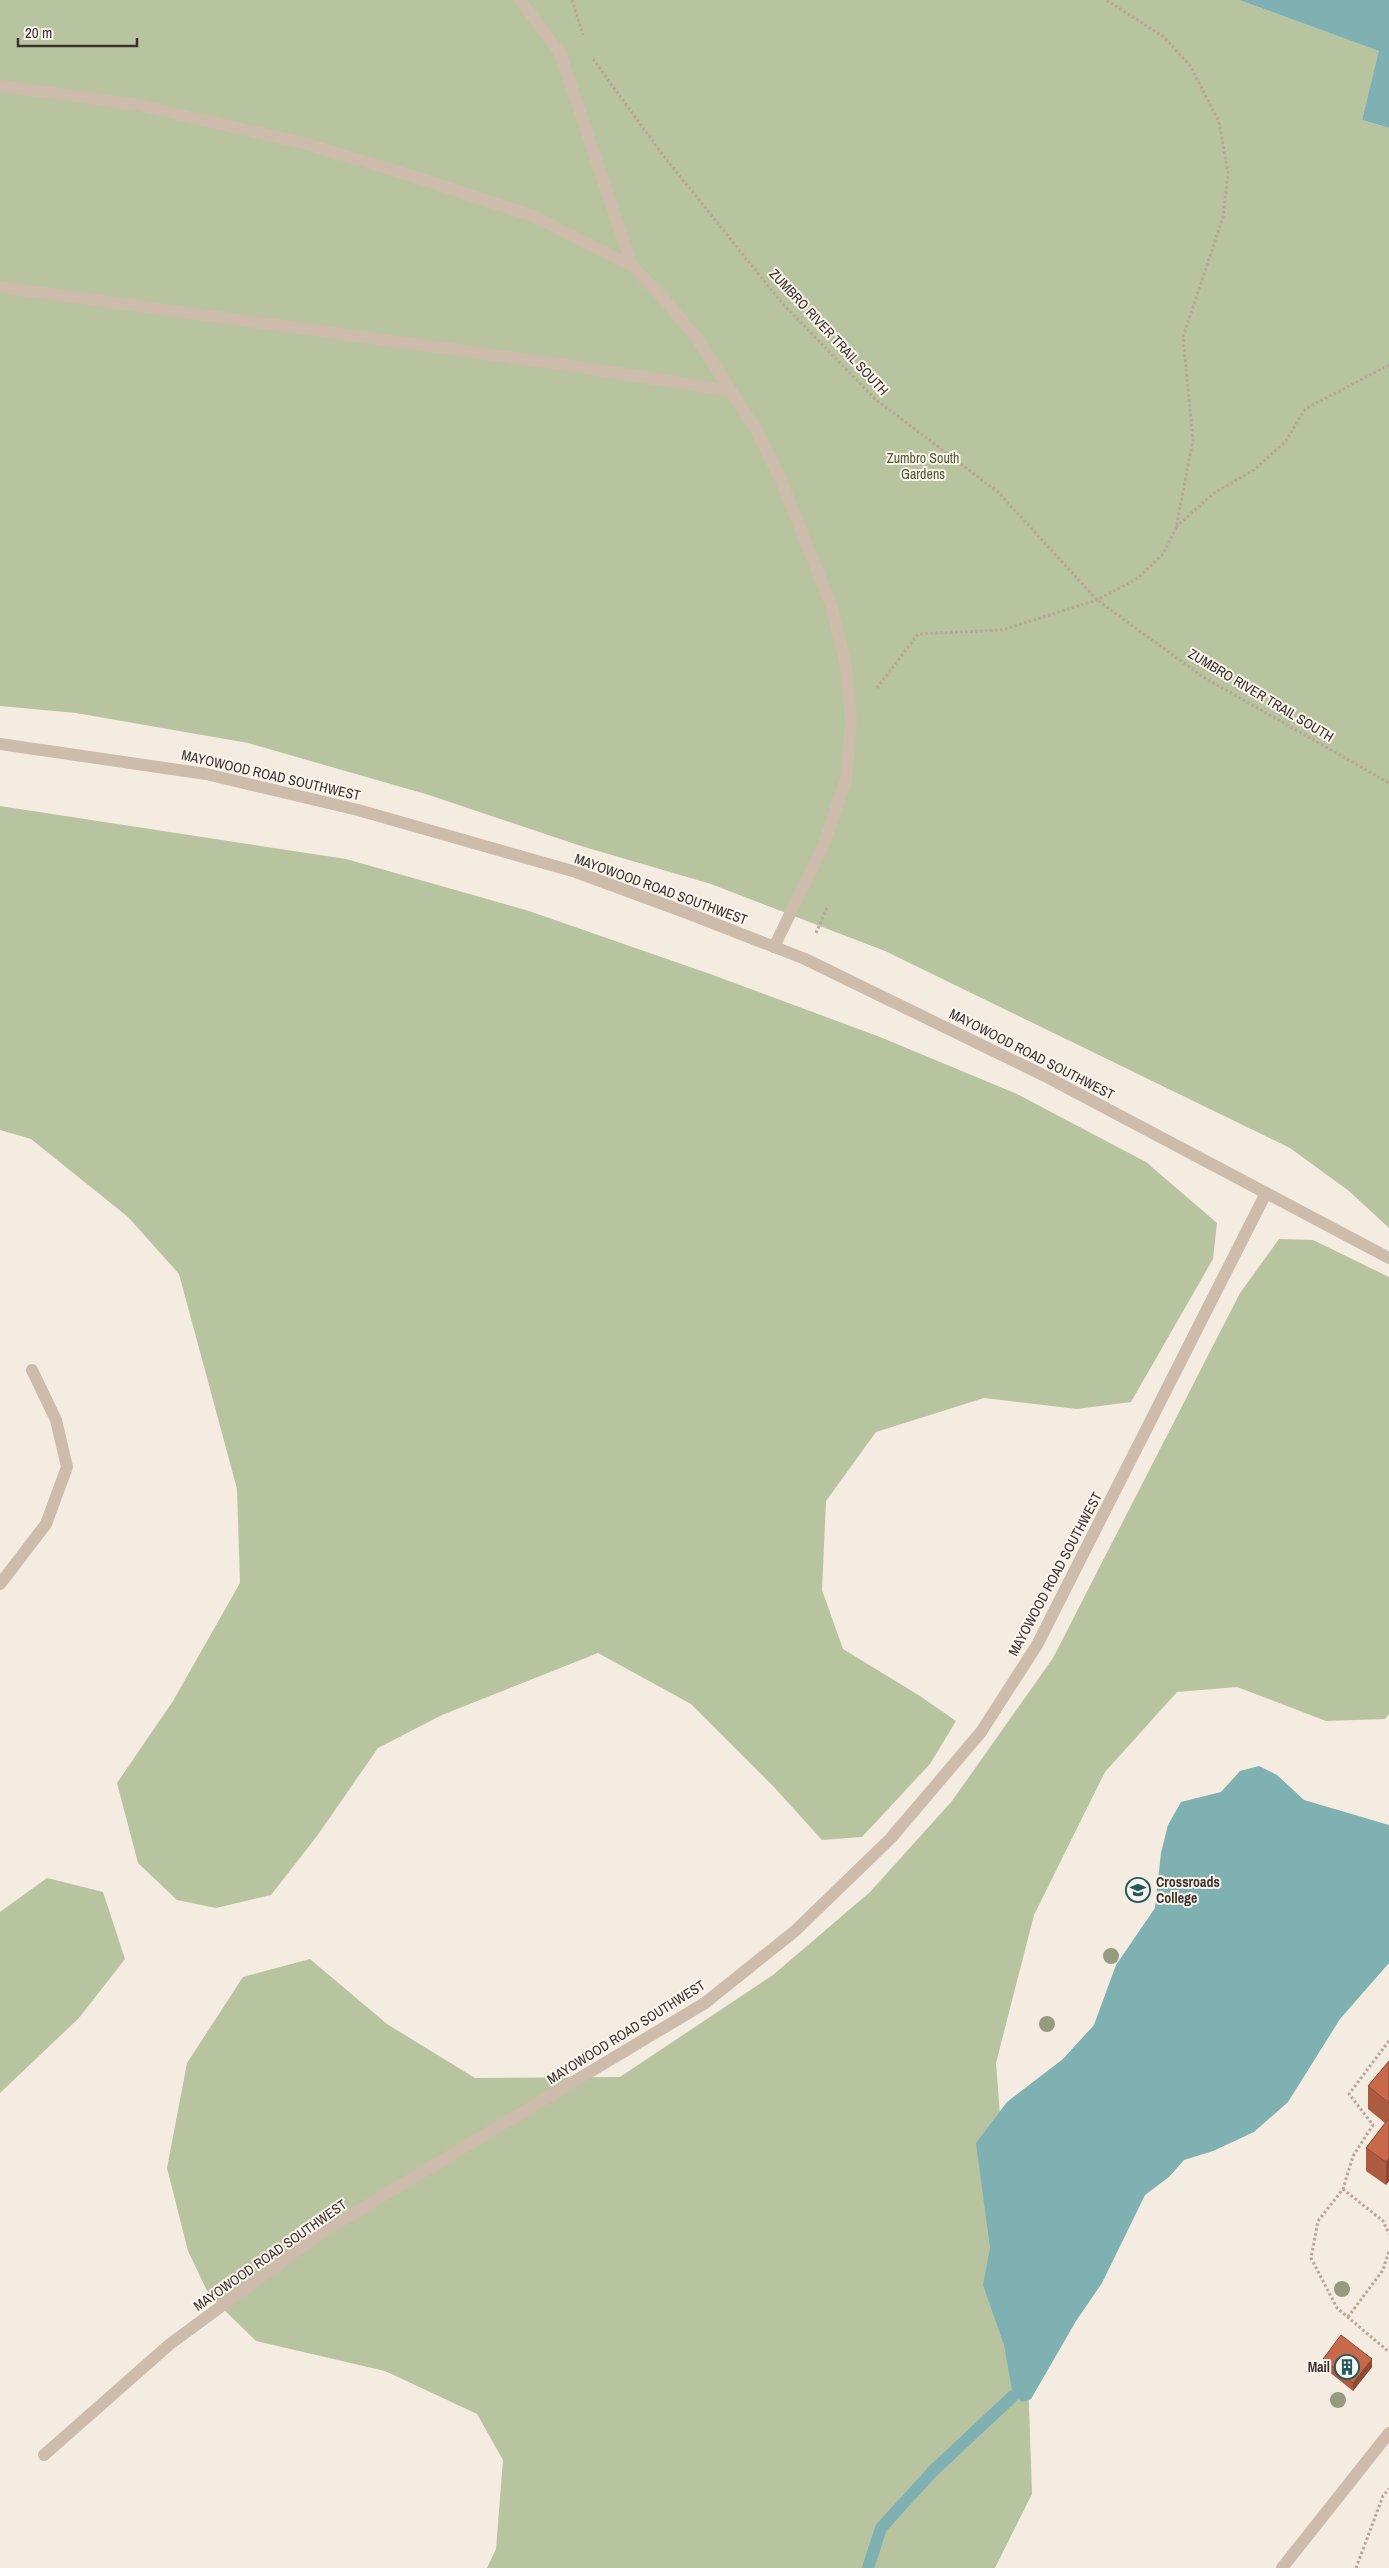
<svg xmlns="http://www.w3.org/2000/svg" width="1389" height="2568" font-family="'Archivo Narrow',sans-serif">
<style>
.green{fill:#b8c4a0}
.water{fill:#7fb0b2}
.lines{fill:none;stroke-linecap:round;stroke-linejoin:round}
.stream{stroke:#7fb0b2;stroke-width:12}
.path{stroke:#b9a596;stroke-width:3;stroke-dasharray:2.5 2.5;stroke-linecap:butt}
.service{stroke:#cdbbac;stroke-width:12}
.minor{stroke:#cdbbac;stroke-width:12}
.tertiary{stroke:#cdbbac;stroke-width:12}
.tree{fill:#969b7f}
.wall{fill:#ac5a40}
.shaded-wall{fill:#8c4a34}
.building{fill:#c8694b;stroke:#8c4a34}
.labels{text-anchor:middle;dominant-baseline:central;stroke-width:4;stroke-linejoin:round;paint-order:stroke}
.street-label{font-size:14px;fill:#3b302b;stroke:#fbf5ee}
.park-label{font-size:14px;fill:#4a5a2e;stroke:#fbf5ee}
.poi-label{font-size:14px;font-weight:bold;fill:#3b302b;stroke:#fbf5ee;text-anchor:start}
</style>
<rect width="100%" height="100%" fill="#f4ebe1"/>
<!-- green -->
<path class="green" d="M 0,0 L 1239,0 L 1380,51 L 1362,120 L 1389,128 L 1389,1228 L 1349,1191 L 1290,1148 L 885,951 L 711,884 L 581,846 L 429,795 L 248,743 L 76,713 L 0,706 Z
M 0,806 L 346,859 L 529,911 L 713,975 L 880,1037 L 1017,1094 L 1146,1162 L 1217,1223 L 1213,1259 L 1131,1402 L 1077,1409 L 984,1398 L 876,1432 L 826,1501 L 822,1590 L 843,1649 L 920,1696 L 956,1721 L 930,1764 L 862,1837 L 822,1840 L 774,1787 L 691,1704 L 598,1653 L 442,1715 L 378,1748 L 317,1836 L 271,1895 L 216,1908 L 177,1900 L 138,1863 L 117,1783 L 173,1701 L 240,1583 L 237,1489 L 179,1274 L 128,1217 L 31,1139 L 0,1130 Z
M 1279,1239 L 1313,1240 L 1389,1277 L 1389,1714 L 1385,1719 L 1326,1721 L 1237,1687 L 1177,1692 L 1105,1772 L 1034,1915 L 996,2063 L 1008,2219 L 1027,2346 L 1032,2494 L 995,2568 L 487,2568 L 496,2549 L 503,2460 L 477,2414 L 385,2371 L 256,2341 L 209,2295 L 188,2251 L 167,2168 L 187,2063 L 243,1977 L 310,1959 L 387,2024 L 475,2078 L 620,2077 L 773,1975 L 870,1892 L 952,1801 L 1053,1658 L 1240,1293 Z
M 47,1878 L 103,1892 L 125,1959 L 79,2018 L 0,2093 L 0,1912 Z"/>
<!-- water -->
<path class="water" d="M 1239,0 L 1389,0 L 1389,128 L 1362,120 L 1379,51 Z
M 1259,1766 L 1277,1775 L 1304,1800 L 1389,1825 L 1389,1963 L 1340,2019 L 1288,2102 L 1254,2132 L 1213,2151 L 1184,2160 L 1169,2177 L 1145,2195 L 1102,2283 L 1076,2321 L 1031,2399 L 1023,2402 L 1013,2396 L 1004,2345 L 983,2285 L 990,2248 L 976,2143 L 1007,2102 L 1063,2059 L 1094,2025 L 1116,1965 L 1155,1908 L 1161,1853 L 1168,1825 L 1181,1802 L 1221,1792 L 1240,1771 Z"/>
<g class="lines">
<!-- stream -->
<path class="stream" d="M 868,2568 L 881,2528 L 933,2471 L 1013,2396"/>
<!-- path -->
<path class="path" d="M 572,0 L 583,35
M 593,59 L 662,154 L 782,303 L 875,399 L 998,492 L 1097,600 L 1203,677 L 1389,783
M 1176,527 L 1214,493 L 1254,470 L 1286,441 L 1305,409 L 1389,365
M 877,688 L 918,634 L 1002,630 L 1097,600 L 1138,578 L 1163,554 L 1176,528 L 1193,440 L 1183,337 L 1223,217 L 1228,173 L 1219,122 L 1191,67 L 1164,37 L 1106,0
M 816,933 L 828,905
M 1389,2041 L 1349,2094 L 1373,2125 L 1353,2156 L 1343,2189 L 1318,2221 L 1311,2258 L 1337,2308 L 1389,2352
M 1343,2189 L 1383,2221 L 1389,2234
M 1348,2317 L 1383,2270 L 1389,2251
M 1356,2568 L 1383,2496 L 1389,2489"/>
<!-- service -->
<path class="service" d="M 520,0 L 560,53 L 632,266
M 0,86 L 133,104 L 303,143 L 422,179 L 536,217 L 632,266 L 662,297 L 696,337 L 731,391 L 755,428 L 780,478 L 831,605 L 846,665 L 851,722 L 846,779 L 824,844 L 774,947
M 0,287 L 573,366 L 731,391"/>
<!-- minor -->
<path class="minor" d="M 0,1584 L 46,1524 L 67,1467 L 56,1420 L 32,1370
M 44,2455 L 170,2344 L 321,2233 L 705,2003 L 795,1931 L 891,1838 L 981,1732 L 1037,1645 L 1266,1193
M 1282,2568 L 1389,2433"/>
<!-- tertiary -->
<path class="tertiary" d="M 0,744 L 206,774 L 358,810 L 576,872 L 690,914 L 805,959 L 1045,1076 L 1389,1258"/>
</g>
<!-- trees -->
<g class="tree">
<circle cx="1111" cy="1956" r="8"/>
<circle cx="1047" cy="2024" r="8"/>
<circle cx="1342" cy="2289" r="8"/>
<circle cx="1338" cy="2400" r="8"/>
</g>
<!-- wall -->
<path class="wall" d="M 1389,2061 L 1389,2181 L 1386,2185 L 1366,2171 L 1366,2148 L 1385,2123 L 1368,2109 L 1368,2086 Z
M 1323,2359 L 1372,2367 L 1353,2391 L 1323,2367 Z"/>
<!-- shaded-wall -->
<path class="shaded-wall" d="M 1389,2158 L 1389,2181 L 1386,2185 L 1386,2162 Z
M 1372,2359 L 1372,2367 L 1353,2391 L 1353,2383 Z"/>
<!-- building -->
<path class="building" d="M 1389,2061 L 1389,2103 L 1368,2086 Z
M 1389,2118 L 1389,2158 L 1386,2162 L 1366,2148 Z
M 1341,2335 L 1372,2359 L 1353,2383 L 1323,2359 Z"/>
<!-- icons -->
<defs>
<symbol id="university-ring" viewBox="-11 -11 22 22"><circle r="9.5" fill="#fbf5ee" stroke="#1f5a5e" stroke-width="1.5"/><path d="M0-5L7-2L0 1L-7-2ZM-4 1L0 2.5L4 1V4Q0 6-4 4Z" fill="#1f5a5e"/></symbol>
<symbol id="building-ring" viewBox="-11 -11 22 22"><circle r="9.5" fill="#fbf5ee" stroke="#1f5a5e" stroke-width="1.5"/><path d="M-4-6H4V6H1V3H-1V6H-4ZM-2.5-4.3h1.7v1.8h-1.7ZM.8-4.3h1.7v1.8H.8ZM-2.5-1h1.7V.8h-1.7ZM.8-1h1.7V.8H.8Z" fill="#1f5a5e"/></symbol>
</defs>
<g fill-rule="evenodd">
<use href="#university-ring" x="1124" y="1876" width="28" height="28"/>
<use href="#building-ring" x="1333" y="2353" width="28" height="28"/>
</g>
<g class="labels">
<!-- street labels -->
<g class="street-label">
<text transform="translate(829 332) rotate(47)">ZUMBRO RIVER TRAIL SOUTH</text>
<text transform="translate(1261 695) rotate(31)">ZUMBRO RIVER TRAIL SOUTH</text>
<text transform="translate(271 775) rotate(13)">MAYOWOOD ROAD SOUTHWEST</text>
<text transform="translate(661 889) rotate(20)">MAYOWOOD ROAD SOUTHWEST</text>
<text transform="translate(1032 1054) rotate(27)">MAYOWOOD ROAD SOUTHWEST</text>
<text transform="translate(1055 1574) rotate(-62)">MAYOWOOD ROAD SOUTHWEST</text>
<text transform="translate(626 2032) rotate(-32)">MAYOWOOD ROAD SOUTHWEST</text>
<text transform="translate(270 2255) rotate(-35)">MAYOWOOD ROAD SOUTHWEST</text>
</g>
<!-- park labels -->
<g class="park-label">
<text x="923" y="458">Zumbro South<tspan x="923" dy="16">Gardens</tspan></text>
</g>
<!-- poi labels -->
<g class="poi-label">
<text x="1156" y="1882">Crossroads<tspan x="1156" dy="16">College</tspan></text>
<text x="1330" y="2367" text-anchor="end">Mail</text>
</g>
</g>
<!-- scale -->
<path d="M18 38v8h119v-8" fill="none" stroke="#3b302b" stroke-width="2.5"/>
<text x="25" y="38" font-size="15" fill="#3b302b" stroke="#fbf5ee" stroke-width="4" paint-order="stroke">20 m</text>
</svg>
